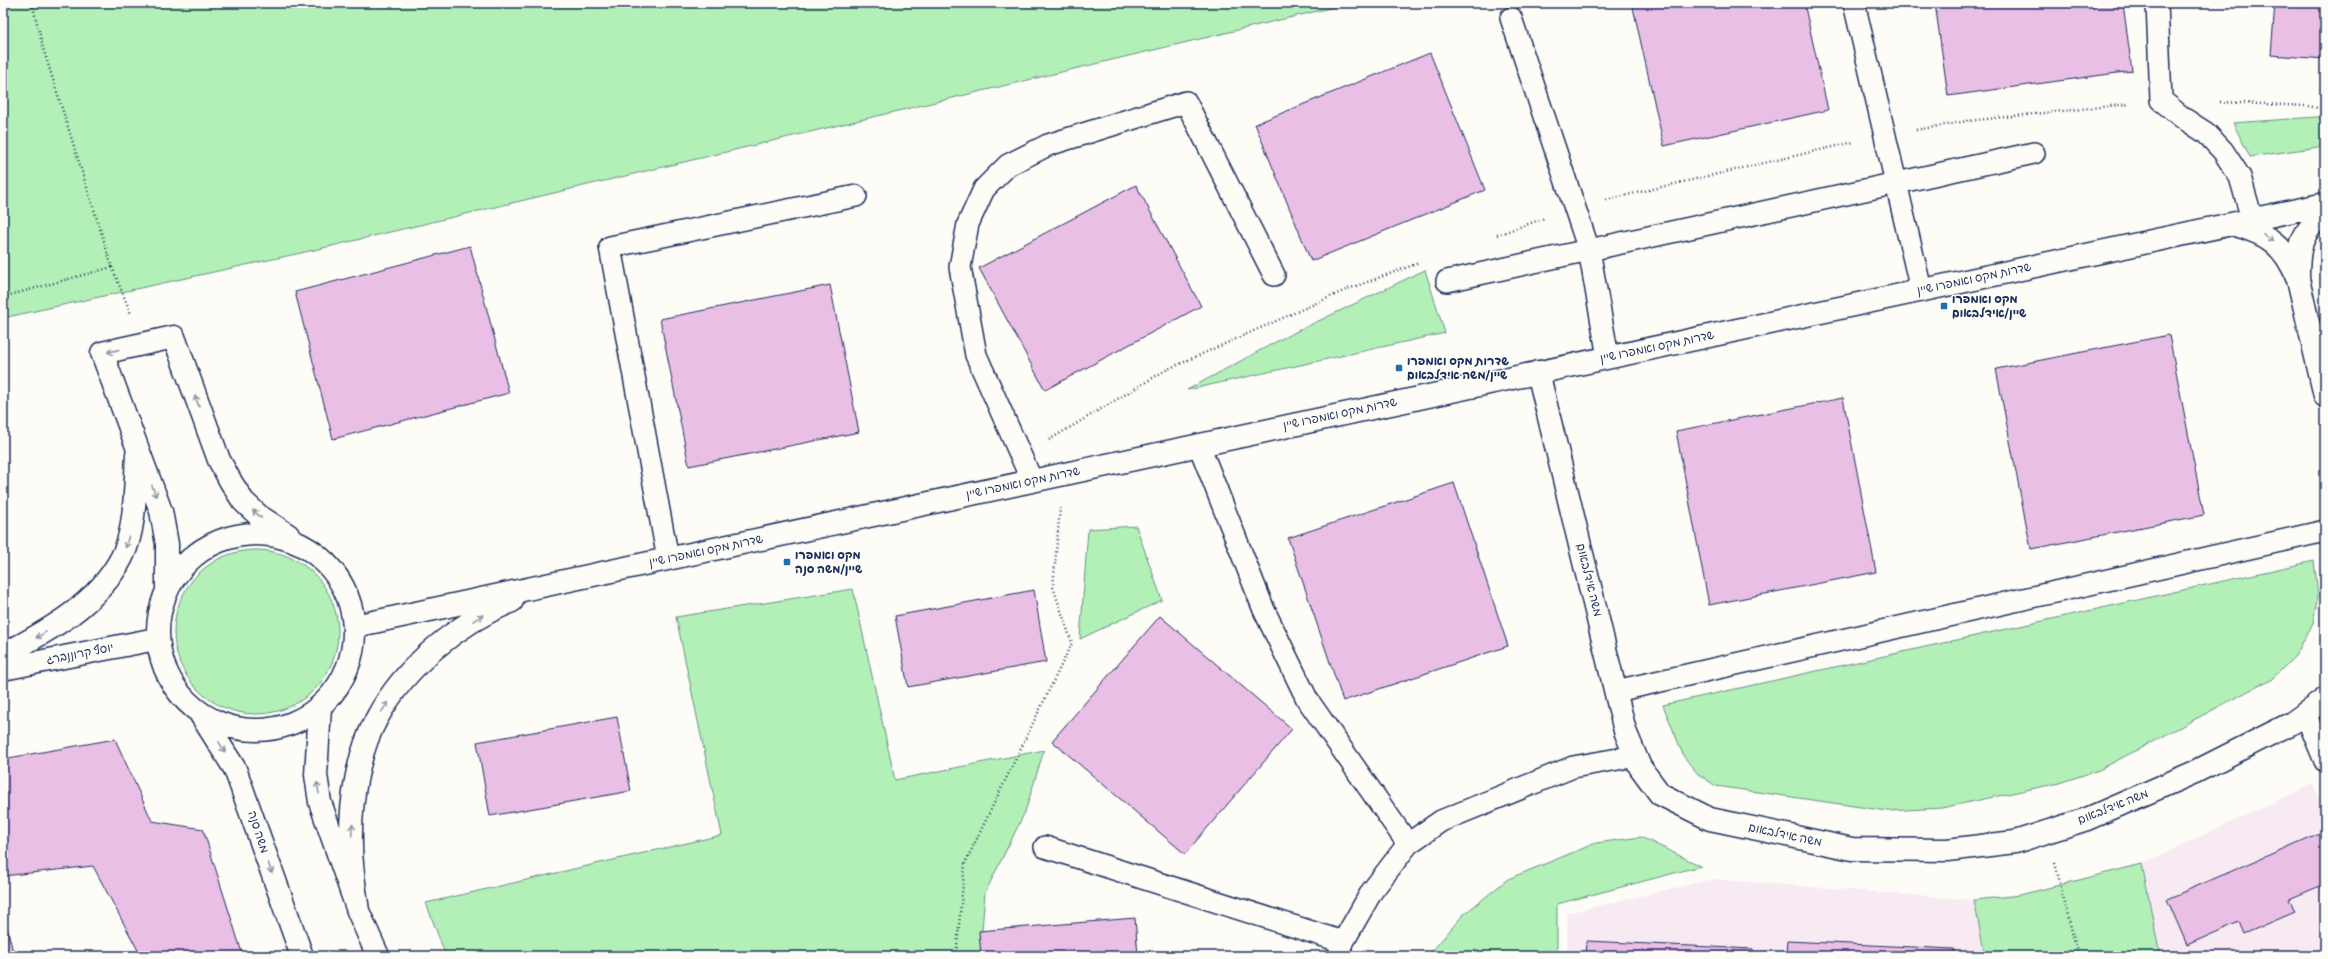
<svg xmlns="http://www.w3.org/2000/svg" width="2328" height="959" font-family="Pangolin,'Playpen Sans Hebrew',sans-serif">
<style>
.built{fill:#f7eaf2}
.green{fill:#b3f0b7;stroke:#67908a}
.building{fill:#e9bfe6;stroke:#1b2f5e}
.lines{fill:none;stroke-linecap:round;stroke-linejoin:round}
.lane-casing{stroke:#1b2f5e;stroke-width:24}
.street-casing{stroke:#1b2f5e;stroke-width:25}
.path{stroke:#1b2f5e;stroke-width:2.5;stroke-dasharray:1 3;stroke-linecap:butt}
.lane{stroke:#fdfcf7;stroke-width:21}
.street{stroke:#fdfcf7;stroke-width:22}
.oneway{stroke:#8c96aa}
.poi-dot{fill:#1f6fb2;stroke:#fdfcf7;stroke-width:1.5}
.labels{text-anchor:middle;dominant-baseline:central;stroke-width:3;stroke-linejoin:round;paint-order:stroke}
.street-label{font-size:12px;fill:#1b2f5e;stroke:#fdfcf7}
.poi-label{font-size:12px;font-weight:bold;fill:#1b2f5e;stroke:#fdfcf7;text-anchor:start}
</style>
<rect width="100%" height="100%" fill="#fdfcf7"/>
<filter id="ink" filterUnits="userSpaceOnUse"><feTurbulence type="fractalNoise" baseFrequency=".025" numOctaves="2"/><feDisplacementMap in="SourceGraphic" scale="8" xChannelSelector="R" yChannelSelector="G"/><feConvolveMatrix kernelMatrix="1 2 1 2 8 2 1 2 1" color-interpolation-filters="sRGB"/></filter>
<g filter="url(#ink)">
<!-- built -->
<path class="built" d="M 2313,784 L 2325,813 L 2325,956 L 2160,956 L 2142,864 Z
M 1713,879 L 1974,900 L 1985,956 L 1567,956 L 1567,913 Z"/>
<!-- green -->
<path class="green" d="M 3,3 L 1351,3 L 319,249 L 3,318 Z
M 2317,117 L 2325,119 L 2325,146 L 2250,157 L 2233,123 Z
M 1425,270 L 1445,333 L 1187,390 L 1283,338 Z
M 1136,526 L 1162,600 L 1080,639 L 1088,529 Z
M174 632a82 82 0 1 1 164 0a82 82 0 1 1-164 0Z
M 2314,561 L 2318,595 L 2313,623 L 2296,655 L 2273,678 L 2099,770 L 2059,783 L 1942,808 L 1888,811 L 1716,786 L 1698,774 L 1684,757 L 1663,705 Z
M 853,589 L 895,780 L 1044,750 L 1025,812 L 985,893 L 980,956 L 446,956 L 426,903 L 722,835 L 676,617 Z
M 1641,837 L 1701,866 L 1557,904 L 1557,956 L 1428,956 L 1463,915 L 1508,879 L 1596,843 Z
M 2142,864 L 2160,956 L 1985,956 L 1974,900 L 2020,895 Z"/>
<!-- building -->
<path class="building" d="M 1632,3 L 1804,3 L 1828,110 L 1664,146 Z
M 1935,3 L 2123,3 L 2132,71 L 1948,96 Z
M 2275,3 L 2325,3 L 2325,59 L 2271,55 Z
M 1430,53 L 1485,190 L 1311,261 L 1255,124 Z
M 1136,185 L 1201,306 L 1045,390 L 979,268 Z
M 470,246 L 509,393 L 333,439 L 295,292 Z
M 830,285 L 859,432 L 689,466 L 660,319 Z
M 2169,335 L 2204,515 L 2031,549 L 1996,369 Z
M 1843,398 L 1876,572 L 1709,605 L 1676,431 Z
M 1454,483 L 1508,646 L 1343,701 L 1288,538 Z
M 1034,590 L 1046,662 L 908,687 L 895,616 Z
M 1160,616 L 1292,729 L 1185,854 L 1052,741 Z
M 617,717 L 631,791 L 490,816 L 477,742 Z
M 115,739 L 152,821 L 203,829 L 243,956 L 141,956 L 93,866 L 3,876 L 3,759 Z
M 2320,833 L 2325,844 L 2325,884 L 2289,899 L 2295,912 L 2244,934 L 2239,922 L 2187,945 L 2167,899 Z
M 1135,918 L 1138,956 L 981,956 L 979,931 Z
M 7,927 L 14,956 L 3,956 L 3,928 Z
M 1587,941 L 1753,949 L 1753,956 L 1586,956 Z
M 1787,941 L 1954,949 L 1954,956 L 1786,956 Z"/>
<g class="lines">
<defs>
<path id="lane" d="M 1854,3 L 1921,290
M 2157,3 L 2161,100 L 2183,118 L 2206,133 L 2223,151 L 2240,177 L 2252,219
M 1511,18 L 1589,250 L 1608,357
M 1447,281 L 2034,153
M 1199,445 L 1264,610 L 1307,699 L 1408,844
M 1032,481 L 976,355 L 960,267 L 968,224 L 984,189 L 1008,165 L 1048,145 L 1186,102 L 1274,275
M 668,559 L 610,247 L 856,196
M 1616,691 L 2325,531
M 2305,713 L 2325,761
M 1045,847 L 1343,942
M 1339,956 L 1343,942 L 1372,891 L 1408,844 L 1441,821 L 1573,767 L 1635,756"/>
<path id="street" d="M 2232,224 C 2268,234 2284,244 2298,279 L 2325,396
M 2298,278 C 2298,250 2300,231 2325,214
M 1538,372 L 1625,731 L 1640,767 L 1660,794 L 1710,819 L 1852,849 L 1947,850 L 2015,842 L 2087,819 L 2195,772 L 2292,723 L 2325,699
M158 632a98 98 0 1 1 196 0a98 98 0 1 1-196 0Z
M 167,587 L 167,544 L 161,511 L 102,353 L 174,337 L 219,460 L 231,482 L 243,501 L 259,516 L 288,535
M 355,626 L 2325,204
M 3,655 C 48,631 98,604 122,557 C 136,530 135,486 137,455
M 3,669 L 156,639
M 320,707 L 316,775 L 320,802 L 358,911 L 378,956
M 201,715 L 235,769 L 302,956
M 358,911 C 355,889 351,867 351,845 C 350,804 357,754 377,718 C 405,666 458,623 512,601"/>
</defs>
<!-- lane casing -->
<use href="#lane" class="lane-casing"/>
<!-- street casing -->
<use href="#street" class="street-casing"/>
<!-- path -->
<path class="path" d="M 32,3 L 44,51 L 112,267 L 131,314
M 2220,102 L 2307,106 L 2325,109
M 1916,130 L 1967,121 L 2129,104
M 1606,200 L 1854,142
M 1497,235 L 1545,218
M 3,297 L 112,267
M 1049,440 L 1166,370 L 1348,289 L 1419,263
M 2055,863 L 2078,956
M 956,956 L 965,863 L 1072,643 L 1053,587 L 1060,508"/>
<!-- lane -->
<use href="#lane" class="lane"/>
<!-- street -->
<use href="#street" class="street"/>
</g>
<!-- one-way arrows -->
<defs><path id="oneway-shaft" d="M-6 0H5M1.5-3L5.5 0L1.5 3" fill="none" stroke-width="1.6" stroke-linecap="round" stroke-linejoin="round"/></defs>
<g class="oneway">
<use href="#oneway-shaft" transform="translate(2268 238) rotate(33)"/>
<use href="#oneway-shaft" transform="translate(113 351) rotate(167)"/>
<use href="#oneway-shaft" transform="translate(197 401) rotate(-110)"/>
<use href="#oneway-shaft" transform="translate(154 491) rotate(69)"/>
<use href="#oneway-shaft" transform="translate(257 514) rotate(-139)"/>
<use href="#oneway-shaft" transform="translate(127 542) rotate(105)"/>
<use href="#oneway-shaft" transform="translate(478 618) rotate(-31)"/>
<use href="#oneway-shaft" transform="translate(41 635) rotate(149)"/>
<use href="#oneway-shaft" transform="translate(385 707) rotate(-55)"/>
<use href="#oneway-shaft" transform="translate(222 747) rotate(59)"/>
<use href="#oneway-shaft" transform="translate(318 788) rotate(-100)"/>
<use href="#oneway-shaft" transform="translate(352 830) rotate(-86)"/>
<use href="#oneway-shaft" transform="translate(270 868) rotate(71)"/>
</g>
</g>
<!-- markers -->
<g class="poi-dot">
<rect x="1940" y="302" width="8" height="8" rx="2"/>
<rect x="1395" y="364" width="8" height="8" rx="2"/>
<rect x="783" y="558" width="8" height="8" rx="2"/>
</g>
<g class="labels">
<!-- street labels -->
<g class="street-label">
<text transform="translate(1974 279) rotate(-12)">שדרות מקס ואמפרו שיין</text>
<text transform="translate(1657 347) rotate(-12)">שדרות מקס ואמפרו שיין</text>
<text transform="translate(1340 414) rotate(-12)">שדרות מקס ואמפרו שיין</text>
<text transform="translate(1023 483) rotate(-12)">שדרות מקס ואמפרו שיין</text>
<text transform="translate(706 551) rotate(-12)">שדרות מקס ואמפרו שיין</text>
<text transform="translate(1589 580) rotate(76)">משה אידלבאום</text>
<text transform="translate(80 654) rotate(-11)">יוסף קרוננברג</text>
<text transform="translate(2113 807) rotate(-22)">משה אידלבאום</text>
<text transform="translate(258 832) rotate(72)">משה סנה</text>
<text transform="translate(1785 835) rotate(12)">משה אידלבאום</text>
</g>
<!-- poi labels -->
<g class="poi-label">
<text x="1952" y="299">מקס ואמפרו<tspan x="1952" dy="14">שיין/אידלבאום</tspan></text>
<text x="1407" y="361">שדרות מקס ואמפרו<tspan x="1407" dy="14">שיין/משה אידלבאום</tspan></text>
<text x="795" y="555">מקס ואמפרו<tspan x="795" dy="14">שיין/משה סנה</tspan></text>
</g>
</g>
<!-- margin -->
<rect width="2328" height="959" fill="none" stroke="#fdfcf7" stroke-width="16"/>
<rect x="8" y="8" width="2312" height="943" fill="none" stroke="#1b2f5e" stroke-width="1.5" filter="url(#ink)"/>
</svg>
